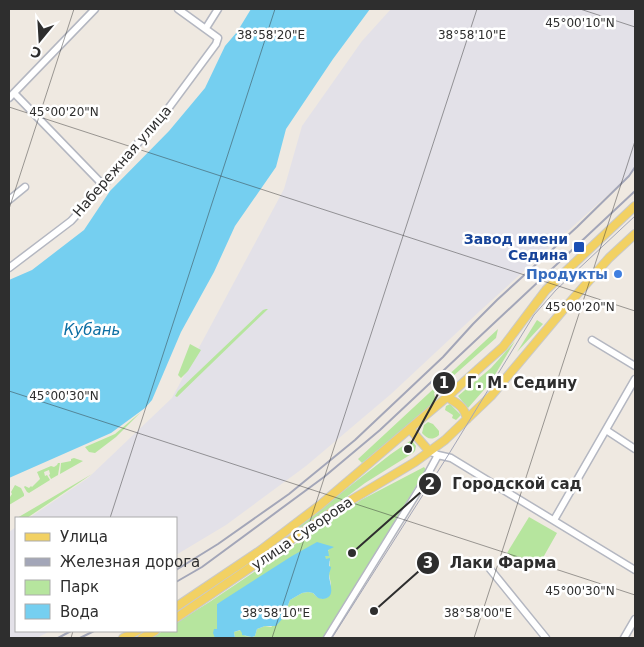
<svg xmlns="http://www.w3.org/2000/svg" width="644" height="647" font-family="'DejaVu Sans',sans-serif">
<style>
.industrial{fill:#e3e1e8}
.green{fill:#b6e59e}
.water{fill:#75cff0}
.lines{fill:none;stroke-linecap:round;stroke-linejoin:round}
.minor-casing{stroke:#b4b7c1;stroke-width:9}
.major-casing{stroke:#c9c9c9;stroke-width:10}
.minor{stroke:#fff;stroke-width:6}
.major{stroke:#f2d163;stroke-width:8}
.tram{stroke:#a3a6b8;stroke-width:1}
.rail{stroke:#a3a6b8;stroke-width:2}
.ticks{fill:none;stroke:#2e2e2e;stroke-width:1;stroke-opacity:0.45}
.transit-dot{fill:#1a4fb4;stroke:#fff;stroke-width:2}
.shop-dot{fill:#3f7fe0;stroke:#fff;stroke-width:2}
.labels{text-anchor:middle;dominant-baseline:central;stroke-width:5;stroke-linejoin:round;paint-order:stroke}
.street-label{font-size:14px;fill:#2e2e2e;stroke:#fff}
.transit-label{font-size:14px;font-weight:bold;fill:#164399;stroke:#fff;text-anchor:end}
.shop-label{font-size:14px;font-weight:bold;fill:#366cbe;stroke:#fff;text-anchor:end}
.water-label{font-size:15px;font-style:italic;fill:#0d6fa3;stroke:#fff}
.ticks-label{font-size:12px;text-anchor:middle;fill:#2e2e2e;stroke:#fff;stroke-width:5;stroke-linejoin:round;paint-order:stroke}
.leader{fill:none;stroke:#2e2e2e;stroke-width:2}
.callout-dot{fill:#2e2e2e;stroke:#fff;stroke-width:2}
.mark-label{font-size:15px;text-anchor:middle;font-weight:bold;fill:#fff}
.callout-label{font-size:15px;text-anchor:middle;font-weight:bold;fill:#2e2e2e;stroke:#fff;stroke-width:5;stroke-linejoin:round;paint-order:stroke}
</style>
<rect width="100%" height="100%" fill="#efe9e1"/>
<!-- industrial -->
<path class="industrial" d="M 391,9 L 635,9 L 635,170 L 481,310 L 391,394 L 306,466 L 226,525 L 176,555 L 176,518 L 29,518 L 88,478 L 172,398 L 284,189 L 302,126 L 362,41 Z
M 16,527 L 16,631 L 50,631 L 37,638 L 9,638 L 9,532 Z"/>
<!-- green -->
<path class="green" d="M 266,309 L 268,309 L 177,397 L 175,396 L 178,391 L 263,310 Z
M 537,320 L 543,324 L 517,352 Z
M 498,329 L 496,338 L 434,393 L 436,402 L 362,463 L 358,459 Z
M 515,341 L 490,383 L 468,408 L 458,396 L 491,368 Z
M 190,344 L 201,350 L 188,371 L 181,378 L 178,375 Z
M 450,404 L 461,415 L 456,420 L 452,418 L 453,415 L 445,410 L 446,406 Z
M 141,412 L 116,437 L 95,453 L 89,452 L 85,447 L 115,434 Z
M 428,422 L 433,424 L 439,431 L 439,435 C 432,441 427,439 422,433 L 424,425 Z
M 410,441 L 413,442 L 416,446 L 415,451 L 413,453 L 365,483 L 333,507 L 296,531 L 295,529 L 391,454 Z
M 74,458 L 83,461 L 60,474 L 61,463 L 71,461 L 71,459 Z
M 58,463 L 60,463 L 58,475 L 51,479 L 49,475 L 50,474 L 49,470 L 44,472 L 45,476 L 47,475 L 50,480 L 29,493 L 27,492 L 24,487 L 25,486 L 29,488 L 31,486 L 32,487 L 40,479 L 37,472 L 51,466 L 54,467 L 57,465 Z
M 424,467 L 426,470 L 323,638 L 235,638 L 234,632 L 241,630 L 245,636 L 252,637 L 255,636 L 257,629 L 265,626 L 271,627 L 283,618 L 290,600 L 302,593 L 308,592 L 313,593 C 317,598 321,600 328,597 L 331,584 L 329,574 L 330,561 L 325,559 C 324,553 328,550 333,548 L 217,604 L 217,629 L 215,638 L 217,638 L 151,638 L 163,631 L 176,631 L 176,623 L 211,601 L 361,500 Z
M 92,474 L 27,518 L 17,518 Z
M 15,485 L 21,488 L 24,494 L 24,496 L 9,505 L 9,498 L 10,497 L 12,494 L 11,492 Z
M 529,517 L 557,533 L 536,570 L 507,553 Z"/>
<!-- water -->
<path class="water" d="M 251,9 L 370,9 L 333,59 L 286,129 L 276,167 L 235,226 L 214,272 L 181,332 L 152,400 L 145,408 L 111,433 L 9,478 L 9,280 L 32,270 L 84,230 L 110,191 L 169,131 L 205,88 L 225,46 L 237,32 Z
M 317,542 L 334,547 L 328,550 L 329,556 L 325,556 L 326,559 L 330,558 L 329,566 L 331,567 C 331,569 329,573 329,575 C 329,583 337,597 323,599 C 318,599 316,596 313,593 L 308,592 L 302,593 L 290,600 L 283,618 L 276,626 L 265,626 L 257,629 L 255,636 L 252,637 L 242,635 L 242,633 L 240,630 L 234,632 L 235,638 L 215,638 L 213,633 L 214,629 L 217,629 L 217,604 L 292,556 Z"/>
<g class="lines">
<defs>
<path id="minor" d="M 206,28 L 218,9
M 14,93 L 103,185
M 9,98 L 95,9
M 9,200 L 25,187
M 9,268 L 71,221 L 82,209 L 120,167 L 138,143 L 156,125 L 216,44 L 218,38 L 178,9
M 592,340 L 635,366
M 606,430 L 635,449
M 429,451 L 438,455 L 451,458 L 635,570
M 554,520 L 635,379
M 490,569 L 546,638
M 327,638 L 420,488 L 438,455
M 624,638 L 635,619"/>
<path id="major" d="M 447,397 C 458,404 464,406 467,419
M 410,429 L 429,451
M 176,607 L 261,550 L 320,505 L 447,397 L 503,347 L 546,290 L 635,206
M 176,618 L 338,508 L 415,462 L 445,440 L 491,396 L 564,309 L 609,258 L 635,234
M 123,638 L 137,631
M 142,638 L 155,631"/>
</defs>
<!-- minor casing -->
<use href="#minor" class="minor-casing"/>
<!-- major casing -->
<use href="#major" class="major-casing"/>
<!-- minor -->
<use href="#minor" class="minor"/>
<!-- major -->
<use href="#major" class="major"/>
<!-- tram -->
<path class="tram" d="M 332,638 L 447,457 L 534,315 L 556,290 L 635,216"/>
<!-- rail -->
<path class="rail" d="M 176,570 L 218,544 L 289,494 L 355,440 L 443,357 L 473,324 L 497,300 L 577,227 L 629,176 L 635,167
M 176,582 L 202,567 L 324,477 L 380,430 L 635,191
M 58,638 L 71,631
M 80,638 L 94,631"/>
</g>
<!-- ticks -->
<path class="ticks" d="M 580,9 L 635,27M 9,107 L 635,311M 9,209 L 74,9M 9,391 L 635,595M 110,518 L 275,9M 71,638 L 73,631M 272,638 L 477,9M 474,638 L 635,141"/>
<!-- markers -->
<rect class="transit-dot" x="573" y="241" width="12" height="12" rx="2.5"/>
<circle class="shop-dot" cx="618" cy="274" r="5"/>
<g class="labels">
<!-- street labels -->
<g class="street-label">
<text transform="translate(122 161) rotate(-49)">Набережная улица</text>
<text transform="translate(302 533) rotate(-34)">улица Суворова</text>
</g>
<!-- transit labels -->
<g class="transit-label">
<text x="568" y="239">Завод имени<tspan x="568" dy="16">Седина</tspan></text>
</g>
<!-- shop labels -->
<g class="shop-label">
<text x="608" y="274">Продукты</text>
</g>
<!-- water labels -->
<g class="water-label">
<text x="92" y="330">Кубань</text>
</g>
</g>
<g class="ticks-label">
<text x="580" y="27">45°00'10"N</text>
<text x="271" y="39">38°58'20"E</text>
<text x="472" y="39">38°58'10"E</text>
<text x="64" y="116">45°00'20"N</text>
<text x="580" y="311">45°00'20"N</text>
<text x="64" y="400">45°00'30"N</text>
<text x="580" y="595">45°00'30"N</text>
<text x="276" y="617">38°58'10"E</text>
<text x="478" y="617">38°58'00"E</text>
</g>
<!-- callouts -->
<path class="leader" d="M408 449L444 383M352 553L430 484M374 611L428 563"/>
<g class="callout-dot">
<circle cx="408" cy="449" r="5"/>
<circle cx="352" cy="553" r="5"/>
<circle cx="374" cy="611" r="5"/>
<circle cx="444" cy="383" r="12"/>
<circle cx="430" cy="484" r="12"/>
<circle cx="428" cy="563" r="12"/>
</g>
<g class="mark-label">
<text x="444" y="388">1</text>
<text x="430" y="489">2</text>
<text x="428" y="568">3</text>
</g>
<g class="callout-label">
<text x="522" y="388">Г. М. Седину</text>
<text x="517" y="489">Городской сад</text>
<text x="503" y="568">Лаки Фарма</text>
</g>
<!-- border -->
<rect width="644" height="647" fill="none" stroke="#2e2e2e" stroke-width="20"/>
<!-- legend -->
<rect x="15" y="517" width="162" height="115" fill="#ffffff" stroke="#ababab"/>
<rect x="25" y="533" width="25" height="8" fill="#f2d163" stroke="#ababab"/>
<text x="60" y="542" font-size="15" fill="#2e2e2e">Улица</text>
<rect x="25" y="558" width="25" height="8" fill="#a3a6b8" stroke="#ababab"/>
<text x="60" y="567" font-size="15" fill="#2e2e2e">Железная дорога</text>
<rect x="25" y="580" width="25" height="15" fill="#b6e59e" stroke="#ababab"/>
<text x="60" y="592" font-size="15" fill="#2e2e2e">Парк</text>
<rect x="25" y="604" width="25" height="15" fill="#75cff0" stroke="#ababab"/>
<text x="60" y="617" font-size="15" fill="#2e2e2e">Вода</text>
<!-- north arrow -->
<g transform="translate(40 40) rotate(198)" stroke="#ffffff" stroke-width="4" paint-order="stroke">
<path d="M0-4L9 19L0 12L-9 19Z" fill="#2e2e2e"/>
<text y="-8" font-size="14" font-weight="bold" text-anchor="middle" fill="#2e2e2e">С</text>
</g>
</svg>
